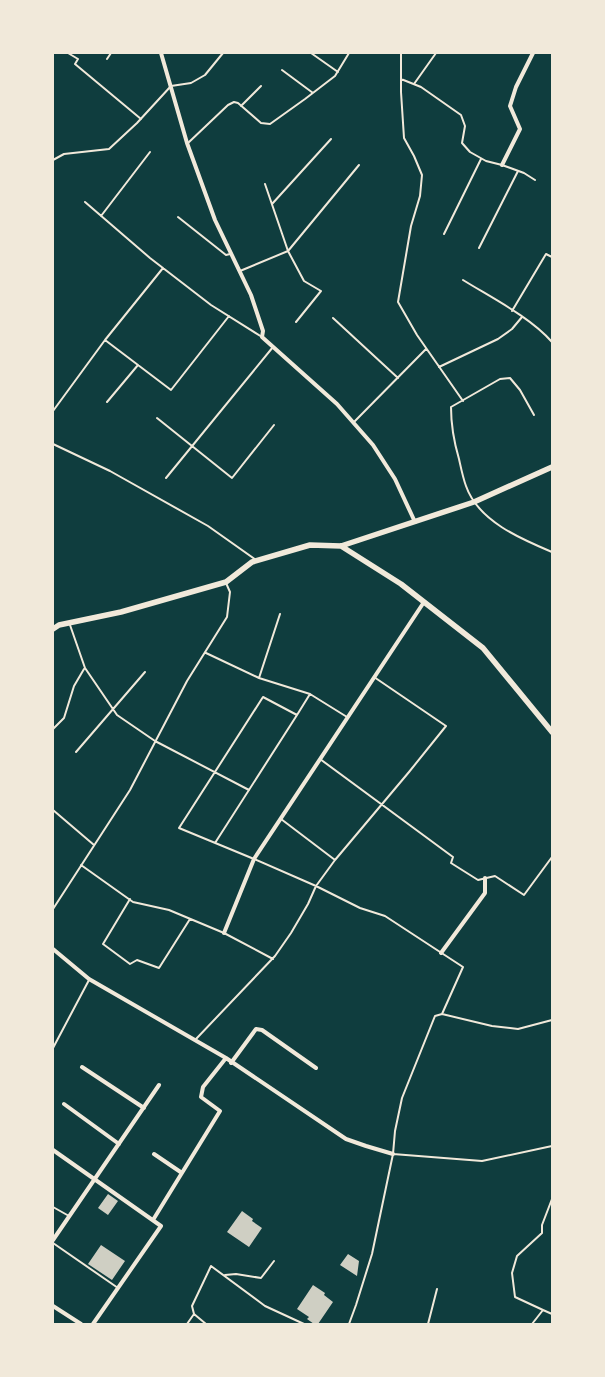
<svg xmlns="http://www.w3.org/2000/svg" width="605" height="1377" font-family="'Playfair Display',serif">
<style>
.building{fill:#cfcfc3}
.lines{fill:none;stroke-linecap:round;stroke-linejoin:round}
.service{stroke:#f1e9da;stroke-width:2}
.minor{stroke:#f1e9da;stroke-width:4}
.tertiary{stroke:#f1e9da;stroke-width:5.5}
</style>
<rect width="100%" height="100%" fill="#0f3d3e"/>
<!-- building -->
<path class="building" d="M 108,1194 L 118,1201 L 108,1215 L 98,1208 Z
M 242,1211 L 253,1219 L 252,1221 L 262,1228 L 249,1247 L 227,1232 Z
M 101,1245 L 125,1261 L 112,1280 L 88,1264 Z
M 348,1254 L 359,1261 L 357,1276 L 340,1265 Z
M 313,1285 L 325,1293 L 324,1295 L 333,1302 L 318,1324 L 314,1324 L 307,1319 L 309,1317 L 297,1309 Z"/>
<g class="lines">
<!-- service -->
<path class="service" d="M 68,53 L 78,59 L 75,64 L 141,119
M 311,53 L 338,72
M 401,53 L 401,92 L 404,138 L 414,156 L 422,175 L 420,196 L 411,226 L 398,302 L 417,335 L 463,401
M 107,59 L 111,53
M 282,70 L 313,93
M 401,79 L 421,87 L 461,115 L 465,126 L 462,143 L 470,152 L 486,161 L 502,165 L 524,173 L 535,180
M 414,84 L 436,53
M 241,106 L 261,86
M 188,143 L 228,105 L 234,102 L 238,103 L 261,123 L 270,124 L 305,99 L 335,76 L 349,53
M 53,160 L 64,154 L 109,149 L 137,123 L 171,86 L 191,83 L 205,75 L 223,53
M 265,184 L 288,251 L 304,281 L 321,291 L 296,322
M 85,202 L 150,258 L 211,305 L 262,337
M 272,204 L 331,139
M 101,216 L 150,152
M 178,217 L 226,255 L 230,254
M 444,234 L 481,159
M 479,248 L 518,171
M 240,271 L 288,251 L 359,165
M 463,280 C 492,298 530,317 552,342
M 512,311 L 546,254 L 552,257
M 333,318 L 398,378
M 105,340 L 171,390 L 229,316
M 439,367 L 498,339 L 512,329 L 522,317
M 107,402 L 138,365
M 53,411 L 105,340 L 163,268
M 534,415 L 520,390 L 510,378 L 500,379 L 451,407 C 451,426 454,442 459,459 C 461,468 463,478 466,486 C 478,521 521,539 552,552
M 157,418 L 232,478 L 274,425
M 354,422 L 426,349
M 53,444 L 110,471 L 208,526 L 256,560
M 166,478 L 273,347
M 70,625 L 85,668 L 117,715 L 155,741 L 249,790
M 206,653 L 259,678 L 310,694
M 259,678 L 280,614
M 297,715 L 263,697 L 179,828 L 254,859 L 316,886 L 360,908 L 385,916 L 463,967 L 442,1014 L 435,1016 L 402,1098 L 395,1131 L 393,1154 L 372,1254 L 356,1305 L 349,1324
M 53,729 L 64,718 L 74,686 L 84,669
M 76,752 L 145,672
M 320,759 L 453,857 L 451,863 L 478,880 L 495,876 L 524,895 L 552,857
M 53,810 L 94,845
M 281,819 L 335,860
M 215,843 L 297,715 L 310,694 L 347,717
M 81,865 L 133,902 L 169,910 L 224,933 L 273,959
M 130,899 L 103,944 L 130,964 L 137,960 L 159,968 L 190,919
M 53,909 L 130,790 L 187,681 L 227,617 L 230,592 L 226,583
M 442,1014 L 492,1026 L 518,1029 L 552,1020
M 196,1039 L 275,956 L 291,933 L 308,904 L 316,886 L 335,860 L 409,772 L 446,726 L 374,677
M 53,1048 L 89,980
M 393,1154 L 482,1161 L 552,1146
M 53,1207 L 69,1216
M 53,1243 L 118,1288
M 225,1275 L 236,1274 L 261,1278 L 274,1261
M 543,1310 L 515,1297 L 512,1273 L 517,1256 L 542,1233 L 542,1225 L 552,1199
M 194,1314 L 206,1324
M 187,1324 L 194,1314 L 192,1306 L 211,1266 L 265,1306 L 304,1324
M 428,1324 L 437,1289
M 532,1324 L 543,1310 L 552,1314"/>
<!-- minor -->
<path class="minor" d="M 161,53 L 187,143 L 215,220 L 251,295 L 263,331 L 262,337 L 337,404 L 373,445 L 395,479 L 415,522
M 502,165 L 520,129 L 510,106 L 516,87 L 533,53
M 224,933 L 254,859 L 424,602
M 53,949 L 89,979 L 226,1058 L 346,1139 L 366,1146 L 393,1154
M 441,953 L 485,893 L 485,878
M 231,1063 L 256,1029 L 262,1030 L 316,1068
M 82,1067 L 144,1108
M 64,1104 L 119,1144
M 53,1150 L 161,1226 L 93,1324
M 154,1154 L 182,1173
M 153,1220 L 220,1111 L 201,1097 L 203,1087 L 226,1058
M 53,1240 L 159,1085
M 53,1306 L 81,1324"/>
<!-- tertiary -->
<path class="tertiary" d="M 341,546 L 401,584 L 483,648 L 552,732
M 53,629 L 59,625 L 121,612 L 226,582 L 252,562 L 310,545 L 341,546 L 474,502 L 552,467"/>
</g>
<!-- border -->
<rect width="605" height="1377" fill="none" stroke="#f1e9da" stroke-width="108"/>
</svg>
